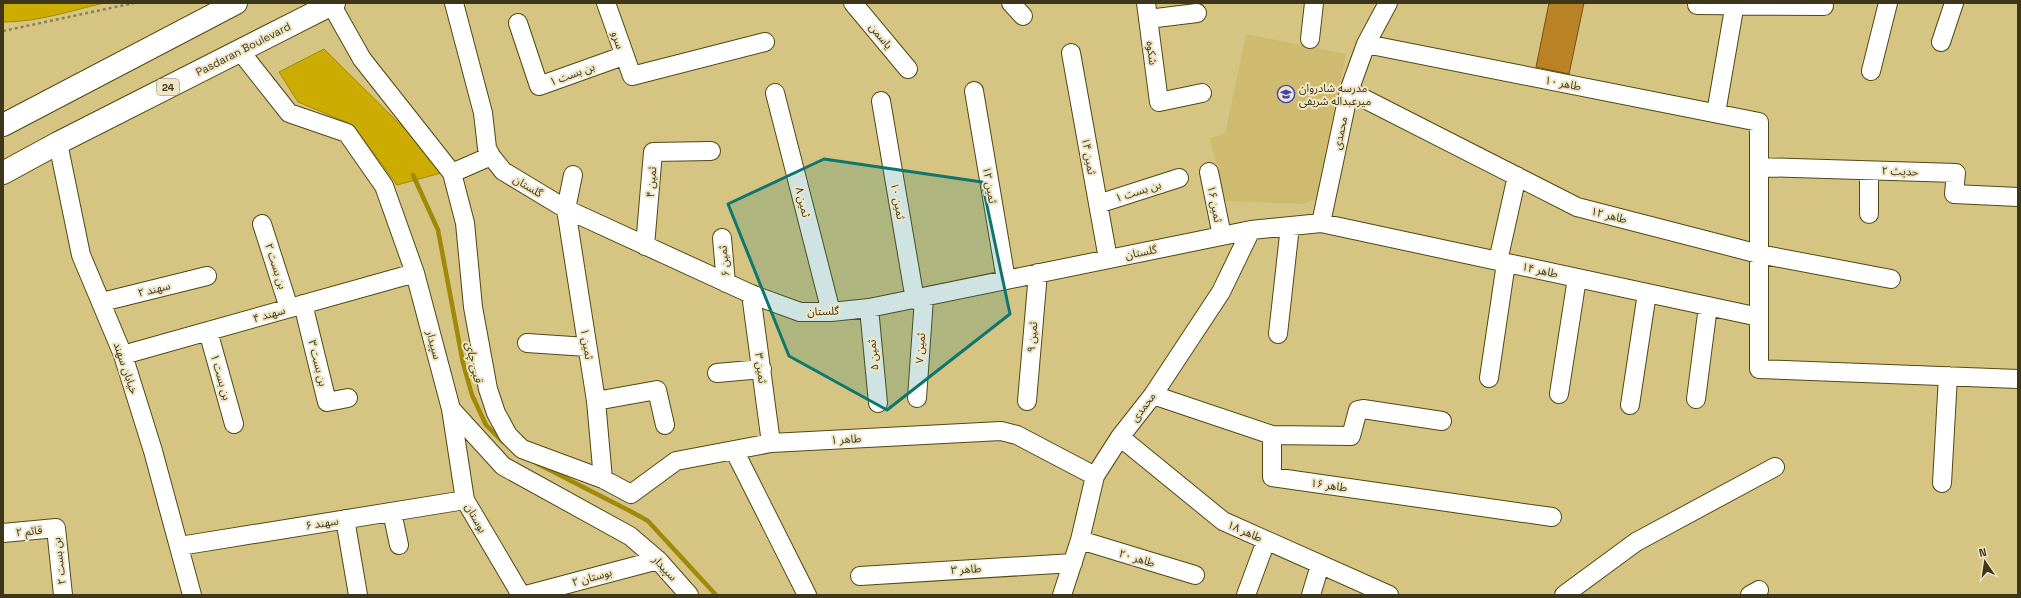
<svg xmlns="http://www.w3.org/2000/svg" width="2021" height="598" font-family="'Space Grotesk','Noto Sans Arabic',sans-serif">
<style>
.built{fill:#cfbb70}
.water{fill:#ccac00;stroke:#a18908}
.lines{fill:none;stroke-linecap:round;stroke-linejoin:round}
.stream{stroke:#a18908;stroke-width:4.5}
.building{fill:#b98225;stroke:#744f11}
.minor-casing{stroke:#544713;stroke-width:20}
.highway-casing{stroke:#544713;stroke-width:24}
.path{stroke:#8d8151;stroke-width:2.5;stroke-dasharray:3 3;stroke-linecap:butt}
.minor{stroke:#fff;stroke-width:18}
.highway{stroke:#fff;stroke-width:22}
.marked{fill:#0f766e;fill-opacity:0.2;stroke:#0f766e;stroke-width:3;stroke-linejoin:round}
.labels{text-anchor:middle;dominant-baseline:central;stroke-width:4;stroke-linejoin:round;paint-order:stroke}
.shield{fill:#eee6c5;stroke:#726b4d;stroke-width:1}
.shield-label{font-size:10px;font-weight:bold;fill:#3d361a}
.street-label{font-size:11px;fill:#3d361a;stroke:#eee6c5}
.poi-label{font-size:11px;fill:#3d361a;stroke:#eee6c5;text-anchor:start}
.water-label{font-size:12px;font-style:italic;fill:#493d01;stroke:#eee6c5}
</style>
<rect width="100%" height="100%" fill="#d6c582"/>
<!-- built -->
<path class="built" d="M 1246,34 L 1346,54 L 1316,199 L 1304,204 L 1225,201 L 1210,138 L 1225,134 Z"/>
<!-- water -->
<path class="water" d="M 3,3 L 104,3 C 70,11 38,22 3,22 Z
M 324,49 L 430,154 L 441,173 L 397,185 L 353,125 L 298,102 L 279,72 Z"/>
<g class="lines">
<!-- stream -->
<path class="stream" d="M 413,175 L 438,230 L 463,363 L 472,395 L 486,425 L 503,442
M 536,463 L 630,511 L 648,521 L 716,595"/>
</g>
<!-- building -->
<path class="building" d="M 1549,3 L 1584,3 L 1569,74 L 1536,67 Z"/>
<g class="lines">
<defs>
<path id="minor" d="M 454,3 L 483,113 L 487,148 L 491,156 L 503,171 L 566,209 L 751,294 L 800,312 L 831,312 L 869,308 L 1251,230 L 1321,223 L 1759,317
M 606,3 L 632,76 L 765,42
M 853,3 L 908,69
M 1011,3 L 1023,16
M 1146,3 L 1159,102 L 1202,93
M 331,4 L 362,59 L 452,173 L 465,223 L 473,307 L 488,389 L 496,413 L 508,435 L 522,449 L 603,479 L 631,494 L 676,461 L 771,443 L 1001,431 L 1017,435 L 1095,476
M 1697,5 L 1824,6
M 1148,19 L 1197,13
M 518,23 L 539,86 L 623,56
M 1310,39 L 1314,3
M 1941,42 L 1954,3
M 1366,44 L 1759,122 L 1759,369 L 2018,379
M 240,51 L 289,113 L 347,133 L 384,186 L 415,273 L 451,409 L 503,466 L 630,536 L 658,560 L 689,595
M 1071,53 L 1108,259
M 1871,71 L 1888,3
M 974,91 L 1006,280
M 1349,91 L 1577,207 L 1759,254 L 1891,279
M 775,93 L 831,312
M 881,101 L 915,300
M 1716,113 L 1735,3
M 58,143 L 81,255 L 123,355 L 153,451 L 192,595
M 1759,167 L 1956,173 L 1954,194 L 2018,197
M 1209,172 L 1222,236
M 452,173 L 491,156
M 573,175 L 566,209 L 596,401 L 603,479
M 1098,204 L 1179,178
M 1869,214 L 1869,171
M 1321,223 L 1349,91 L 1366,44 L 1388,3
M 262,224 L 289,308
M 722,238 L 726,283
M 645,246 L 653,152 L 711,151
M 1498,261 L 1517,176
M 751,294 L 771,443
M 102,302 L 207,276
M 303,304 L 327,402 L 348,398
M 869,308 L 878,403
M 208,331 L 234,424
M 1278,334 L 1290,226
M 527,343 L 587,347
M 123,355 L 415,273
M 717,373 L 762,369
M 1489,378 L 1506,263
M 1559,394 L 1577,278
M 1153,395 L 1272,435 L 1272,477 L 1552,517
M 917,398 L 924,298
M 1696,399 L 1708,306
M 596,401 L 657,390 L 665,425
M 1027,401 L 1038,273
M 1630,405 L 1647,293
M 451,409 L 465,500 L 521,595
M 1272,435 L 1351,436 L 1358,410 L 1363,409 L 1442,421
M 1120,437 L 1223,521 L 1389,595
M 734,450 L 807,595
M 1942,483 L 1948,376
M 392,512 L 399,545
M 345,519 L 358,595
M 3,533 L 56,528 L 63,595
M 1080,540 L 1195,575
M 180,546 L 465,500
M 860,576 L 1073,563
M 526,595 L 658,560
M 1062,595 L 1080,540 L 1095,476 L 1120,437 L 1153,395 L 1221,292 L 1251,230
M 1246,595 L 1266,541
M 1311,595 L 1320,565
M 1564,595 L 1636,542 L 1775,467
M 1750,595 L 1759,590"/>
<path id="highway" d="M 3,125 L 236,3
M 3,173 L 58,143 L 334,3"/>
</defs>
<!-- minor casing -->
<use href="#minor" class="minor-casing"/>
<!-- highway casing -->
<use href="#highway" class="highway-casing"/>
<!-- path -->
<path class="path" d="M 3,31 L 134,3"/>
<!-- minor -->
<use href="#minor" class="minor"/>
<!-- highway -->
<use href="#highway" class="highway"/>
</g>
<!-- marked area -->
<path class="marked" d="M 824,159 L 982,182 L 1010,314 L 887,410 L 789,356 L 728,204 Z"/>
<!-- icons -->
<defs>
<symbol id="school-ring" viewBox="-11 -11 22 22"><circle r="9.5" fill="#eee6c5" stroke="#4043b8" stroke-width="1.5"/><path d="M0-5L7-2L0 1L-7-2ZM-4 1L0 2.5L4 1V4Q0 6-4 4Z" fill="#4043b8"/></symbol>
</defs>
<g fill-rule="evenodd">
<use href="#school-ring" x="1276" y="84" width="20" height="20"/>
</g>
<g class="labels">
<!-- shield labels -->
<rect class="shield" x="157" y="79" width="22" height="16" rx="3"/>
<g class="shield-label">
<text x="168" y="87">24</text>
</g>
<!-- street labels -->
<g class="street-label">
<text transform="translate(881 36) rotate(50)">یاسمن</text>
<text transform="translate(618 40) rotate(72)">سرو</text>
<text transform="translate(243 49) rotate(-27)">Pasdaran Boulevard</text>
<text transform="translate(1152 53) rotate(83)">شکوه</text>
<text transform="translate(572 74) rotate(-20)">بن بست ۱</text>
<text transform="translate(1563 83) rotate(11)">طاهر ۱۰</text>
<text transform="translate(1340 133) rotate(-78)">محمدی</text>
<text transform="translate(1089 156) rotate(80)">ثمین ۱۴</text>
<text transform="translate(1900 171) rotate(2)">حدیث ۲</text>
<text transform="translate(651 182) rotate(-85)">ثمین ۴</text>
<text transform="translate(990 185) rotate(80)">ثمین ۱۲</text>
<text transform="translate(528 186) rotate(31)">گلستان</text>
<text transform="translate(1138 191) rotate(-18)">بن بست ۱</text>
<text transform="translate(898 201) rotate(80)">ثمین ۱۰</text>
<text transform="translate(803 202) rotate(76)">ثمین ۸</text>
<text transform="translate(1215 204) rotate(79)">ثمین ۱۶</text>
<text transform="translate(1609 215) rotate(14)">طاهر ۱۲</text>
<text transform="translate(1141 252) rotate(-11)">گلستان</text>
<text transform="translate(724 261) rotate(-96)">ثمین ۶</text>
<text transform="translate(276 266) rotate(72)">بن بست ۲</text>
<text transform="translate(1540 270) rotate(12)">طاهر ۱۴</text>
<text transform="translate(154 289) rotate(-14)">سهند ۲</text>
<text transform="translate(823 311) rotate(-2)">گلستان</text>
<text transform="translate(269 314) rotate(-16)">سهند ۴</text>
<text transform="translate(1032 337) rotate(-85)">ثمین ۹</text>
<text transform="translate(587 344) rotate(81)">ثمین ۱</text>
<text transform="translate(434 345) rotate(75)">سپیدار</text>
<text transform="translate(920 348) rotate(-86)">ثمین ۷</text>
<text transform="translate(873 355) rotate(-96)">ثمین ۵</text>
<text transform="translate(318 363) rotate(76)">بن بست ۳</text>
<text transform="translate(126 368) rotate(71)">خیابان سهند</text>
<text transform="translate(761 368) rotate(83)">ثمین ۳</text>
<text transform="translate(221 377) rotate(74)">بن بست ۱</text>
<text transform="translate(1143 407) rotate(-53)">محمدی</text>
<text transform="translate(846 439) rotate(-3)">طاهر ۱</text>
<text transform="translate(1329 485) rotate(8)">طاهر ۱۶</text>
<text transform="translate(476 518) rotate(60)">بوستان</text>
<text transform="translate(322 523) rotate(-9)">سهند ۶</text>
<text transform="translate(29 531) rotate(-6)">قائم ۲</text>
<text transform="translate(1245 531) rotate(24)">طاهر ۱۸</text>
<text transform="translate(1137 558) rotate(17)">طاهر ۲۰</text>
<text transform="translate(59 561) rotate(-97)">بن بست ۲</text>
<text transform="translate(665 568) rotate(47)">سپیدار</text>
<text transform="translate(966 569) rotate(-3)">طاهر ۳</text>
<text transform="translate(592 577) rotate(-15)">بوستان ۲</text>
</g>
<!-- poi labels -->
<g class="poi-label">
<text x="1299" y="88">مدرسه شادروان<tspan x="1299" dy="13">میرعبداله شریفی</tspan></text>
</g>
<!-- water labels -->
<g class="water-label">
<text transform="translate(474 362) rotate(77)">قبی چای</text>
</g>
</g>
<!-- border -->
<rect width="2021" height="598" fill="none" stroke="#3d361a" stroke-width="8"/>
<!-- north arrow -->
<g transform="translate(1985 562) rotate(347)" stroke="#eee6c5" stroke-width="3" paint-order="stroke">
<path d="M0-3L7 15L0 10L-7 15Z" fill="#3d361a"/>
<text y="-6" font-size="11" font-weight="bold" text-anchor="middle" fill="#3d361a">N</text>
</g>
</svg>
